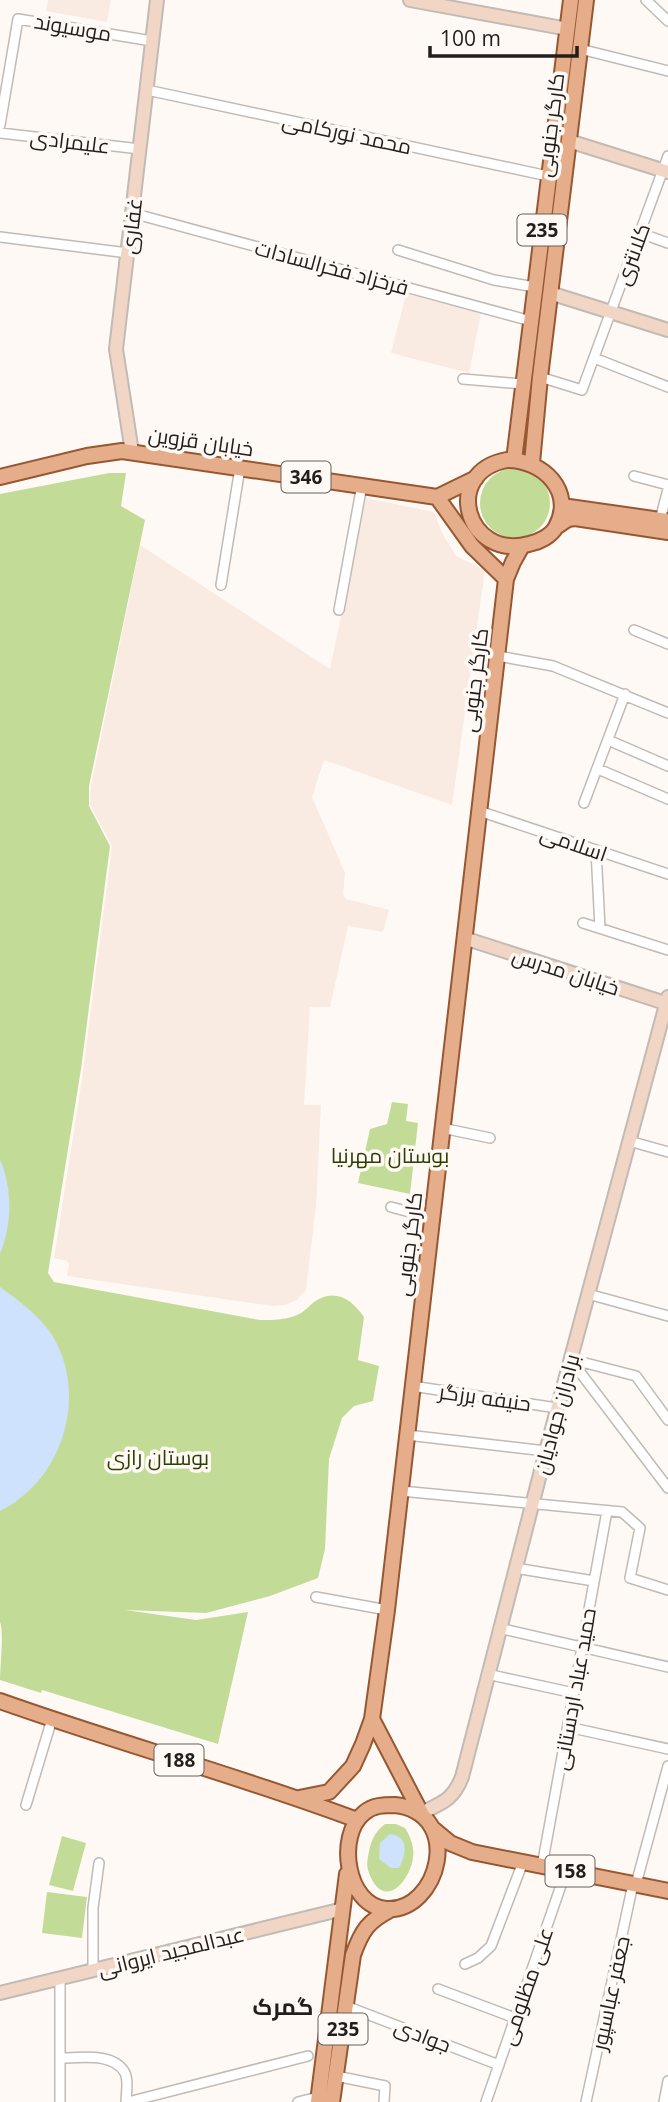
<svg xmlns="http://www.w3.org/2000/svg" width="668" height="2102" font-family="'Open Sans',Cairo,sans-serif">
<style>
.built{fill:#f9ebe2}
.green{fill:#c2dc98}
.water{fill:#cee1fd}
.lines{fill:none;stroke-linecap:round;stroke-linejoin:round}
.street-casing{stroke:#c1bab5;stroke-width:12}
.secondary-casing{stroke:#c1bab5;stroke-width:16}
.primary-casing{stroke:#965832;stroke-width:18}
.street{stroke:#fff;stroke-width:9}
.secondary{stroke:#f2d6c5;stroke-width:12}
.primary{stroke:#e6ad8b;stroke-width:14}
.labels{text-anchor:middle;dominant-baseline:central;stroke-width:7;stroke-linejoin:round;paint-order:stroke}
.shield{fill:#fff9f5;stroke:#64605d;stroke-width:2}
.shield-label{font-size:19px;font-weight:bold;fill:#211e1c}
.street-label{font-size:21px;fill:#211e1c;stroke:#fff9f5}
.park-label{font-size:21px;fill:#2e3f02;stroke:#fff9f5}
.neighbourhood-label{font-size:23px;font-weight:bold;fill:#211e1c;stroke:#fff9f5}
</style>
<rect width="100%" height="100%" fill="#fff9f5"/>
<!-- built -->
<path class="built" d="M 48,0 L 111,0 L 107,22 L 46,11 Z
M 406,294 L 481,313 L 469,373 L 391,353 Z
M 366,498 L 434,512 L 442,533 L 456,556 L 485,570 L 452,805 L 324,760 L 312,797 L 345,873 L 343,894 L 346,899 L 389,910 L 383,932 L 348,926 L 330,1007 L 310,1007 L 304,1105 L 321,1105 L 316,1206 L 306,1290 L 297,1300 L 285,1305 L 272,1306 L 67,1276 L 69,1264 L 67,1261 L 54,1258 L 82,1079 L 112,846 L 90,805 L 91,786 L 140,545 L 330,669 Z"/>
<!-- green -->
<path class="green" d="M480 503a35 35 0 1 1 70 0a35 35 0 1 1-70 0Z
M 109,473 L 126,473 L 121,506 L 145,520 L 89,786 L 89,806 L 110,846 L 81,1069 L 48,1273 L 54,1282 L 260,1320 C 274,1320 287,1320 299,1314 C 306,1311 310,1304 317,1300 C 337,1289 352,1300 364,1317 L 358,1360 L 379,1366 L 373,1401 L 354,1406 L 342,1418 L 329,1459 L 325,1549 L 318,1578 L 270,1596 L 206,1613 L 125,1610 L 196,1620 L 248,1612 L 218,1744 L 42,1690 L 41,1693 L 0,1680 C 0,1667 4,1632 0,1622 L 0,494 Z
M 392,1102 L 408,1104 L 406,1121 L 418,1123 L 410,1194 L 358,1183 L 370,1129 L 387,1124 Z
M 385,1824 L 396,1824 L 405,1828 C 409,1834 412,1841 413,1848 C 417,1872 388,1913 371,1878 C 368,1871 366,1866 368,1857 C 370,1843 374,1832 385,1824 Z
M 62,1836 L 86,1843 L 73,1891 L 49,1885 Z
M 47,1892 L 87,1897 L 82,1938 L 42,1933 Z"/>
<!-- water -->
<path class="water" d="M 0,1159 C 13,1191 12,1223 0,1254 Z
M 0,1287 C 18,1300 40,1316 52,1335 C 89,1395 63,1480 0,1511 Z
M 390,1834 C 410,1837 406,1854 399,1868 L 391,1868 L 379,1859 L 380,1843 Z"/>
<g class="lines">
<defs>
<path id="street" d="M 646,0 L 668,21
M 580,49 L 668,71
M 147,90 L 548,176
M 0,125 L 18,19 L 152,41
M 0,133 L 140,149
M 132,213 L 531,321
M 640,233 L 668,243
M 0,237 L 128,253
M 398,250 L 494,280 L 535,287
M 594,358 L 668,387
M 540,377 L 582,390 L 668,156
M 463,379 L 523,384
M 634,476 L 668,485
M 660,520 L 668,489
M 221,585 L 240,468
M 339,610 L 362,485
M 634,630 L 668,644
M 498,656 L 553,666 L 668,713
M 608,740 L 668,766
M 598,769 L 668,799
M 584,803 L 625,694
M 479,811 L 668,874
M 596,850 L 600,928
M 583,923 L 668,950
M 442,1128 L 490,1138
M 629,1141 L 668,1152
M 391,1207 L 432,1218
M 588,1294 L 668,1316
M 570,1359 L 668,1488
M 570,1359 L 636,1376 L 668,1420
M 412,1386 L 557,1408
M 407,1435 L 546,1451
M 401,1491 L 622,1512 L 640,1528 L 630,1578 L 668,1590
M 515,1568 L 594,1581
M 316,1597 L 387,1610
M 499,1628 L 668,1667
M 487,1674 L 574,1693
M 568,1727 L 668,1749
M 26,1805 L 52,1719
M 542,1866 L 607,1511
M 636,1884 L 668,1766
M 465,1964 L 478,1958 L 491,1946 L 523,1862
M 93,1970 L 93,1908 L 99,1863
M 438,1989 L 515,2018
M 346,2006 L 499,2065
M 60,2058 C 80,2058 114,2052 125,2073 C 129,2081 126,2093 126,2102
M 336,2076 L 385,2086 L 384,2102
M 60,2102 L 60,1978
M 128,2102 L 308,2056
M 298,2102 L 318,2097
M 486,2102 L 566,1871
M 586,2102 L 633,1884
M 664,2102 L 668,2081"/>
<path id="secondary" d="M 410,0 L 568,29
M 569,141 L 668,172
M 550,293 L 668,330
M 132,452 L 116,349 L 157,0
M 464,938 L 668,1004
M 421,1813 C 442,1803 453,1800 462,1777 L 546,1451 L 668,997
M 0,1993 L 343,1909"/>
<path id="primary" d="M 507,460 C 543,460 575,491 556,527 C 551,536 539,542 529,544 C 466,561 441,472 507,460 Z
M 514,460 L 571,0
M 532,463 L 540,377 L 586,0
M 0,477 L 87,456 L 122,451 L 437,497 L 476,478
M 437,497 L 472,546 L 506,579
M 562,506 L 668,521
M 556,527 L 568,519 L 575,518 L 668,532
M 0,1701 C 118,1743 240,1776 357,1820
M 372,1719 L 421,1813
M 299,1798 L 329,1792 L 353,1766 L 363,1744 L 372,1719 L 387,1610 L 506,579 L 513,562 L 522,546
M 395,1805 C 465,1813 439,1913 386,1909 C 346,1906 336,1835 364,1813 C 373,1805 384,1805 395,1805 Z
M 432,1828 L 450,1843 L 472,1852 L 668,1891
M 318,2102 L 347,1874
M 332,2102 L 353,1955 C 362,1930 368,1921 392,1909"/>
</defs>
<!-- street casing -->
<use href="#street" class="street-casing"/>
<!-- secondary casing -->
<use href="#secondary" class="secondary-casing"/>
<!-- primary casing -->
<use href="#primary" class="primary-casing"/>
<!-- street -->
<use href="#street" class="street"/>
<!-- secondary -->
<use href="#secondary" class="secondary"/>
<!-- primary -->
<use href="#primary" class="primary"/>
</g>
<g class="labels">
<!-- shield labels -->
<g class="shield">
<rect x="517.5" y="214.5" width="49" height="31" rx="5"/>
<rect x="281.5" y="461.5" width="49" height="31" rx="5"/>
<rect x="154.5" y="1744.5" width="49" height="31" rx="5"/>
<rect x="545.5" y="1855.5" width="49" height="31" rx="5"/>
<rect x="318.5" y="2013.5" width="49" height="31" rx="5"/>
</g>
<g class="shield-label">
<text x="542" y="230">235</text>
<text x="306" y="477">346</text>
<text x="179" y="1760">188</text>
<text x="570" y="1871">158</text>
<text x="343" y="2029">235</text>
</g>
<!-- street labels -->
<g class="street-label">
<text transform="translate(73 27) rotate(10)">موسیوند</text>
<text transform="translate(550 125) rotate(-83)">کارگر جنوبی</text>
<text transform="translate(347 133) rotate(12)">محمد نورکامی</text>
<text transform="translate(70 141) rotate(7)">علیمرادی</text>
<text transform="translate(131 226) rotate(-83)">غفاری</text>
<text transform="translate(632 254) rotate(-70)">کلانتری</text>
<text transform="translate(332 267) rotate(15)">فرخزاد فخرالسادات</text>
<text transform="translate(201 441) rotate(8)">خیابان قزوین</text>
<text transform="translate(474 680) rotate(-83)">کارگر جنوبی</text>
<text transform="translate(574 843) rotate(19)">اسلامی</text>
<text transform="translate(566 971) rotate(18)">خیابان مدرس</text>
<text transform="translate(408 1244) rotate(-83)">کارگر جنوبی</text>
<text transform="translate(485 1397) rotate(8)">حنیفه برزگر</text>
<text transform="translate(556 1414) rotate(-75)">برادران جوادیان</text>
<text transform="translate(574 1689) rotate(-80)">حمید عباد اردستانی</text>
<text transform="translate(171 1951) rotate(-14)">عبدالمجید ایروانی</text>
<text transform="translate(526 1986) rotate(-71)">علی مظلومی</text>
<text transform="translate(610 1993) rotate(-78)">جعفر عباسپور</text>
<text transform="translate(423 2035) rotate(21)">جوادی</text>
</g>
<!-- park labels -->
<g class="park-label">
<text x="390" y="1155">بوستان مهرنیا</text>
<text x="158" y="1457">بوستان رازی</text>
</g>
<!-- neighbourhood labels -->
<g class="neighbourhood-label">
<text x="283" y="2006">گمرک</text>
</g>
</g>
<!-- scale -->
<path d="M430 46v10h147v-10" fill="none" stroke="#211e1c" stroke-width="3.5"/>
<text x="440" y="46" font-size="21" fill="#211e1c" stroke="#fff9f5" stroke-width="5" paint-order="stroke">100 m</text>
</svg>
